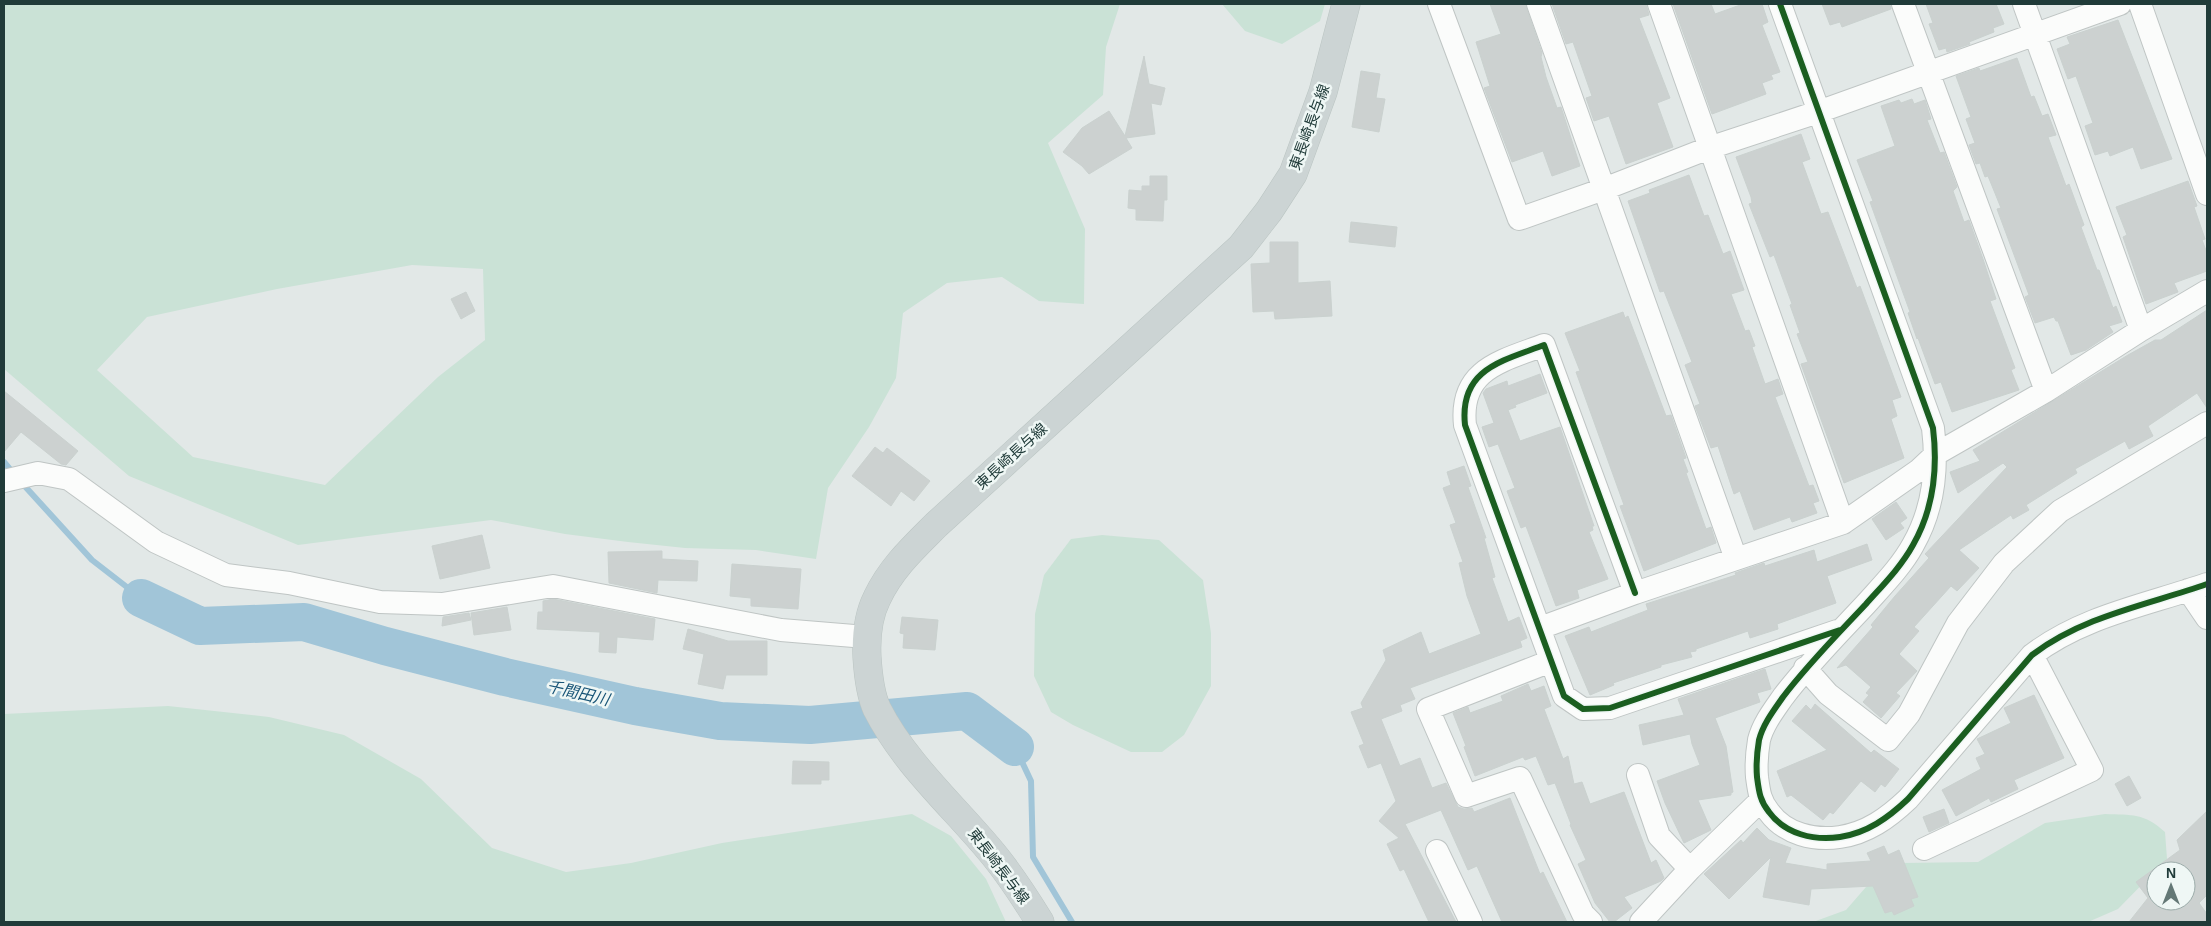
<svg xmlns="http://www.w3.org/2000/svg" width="2211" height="926" font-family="Helvetica,'Noto Sans JP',sans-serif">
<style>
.green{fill:#cae2d6;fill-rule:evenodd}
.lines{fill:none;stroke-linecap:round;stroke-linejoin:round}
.stream{stroke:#a1c5d8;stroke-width:6}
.river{stroke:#a1c5d8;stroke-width:38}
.building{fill:#ccd1d0;stroke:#cad1cf;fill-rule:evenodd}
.minor-casing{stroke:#bfc5c4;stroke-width:24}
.major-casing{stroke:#bbc5c3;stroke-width:29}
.minor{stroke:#fbfcfb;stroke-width:22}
.major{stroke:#ccd4d4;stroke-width:28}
.cycleway-casing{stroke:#eff7f5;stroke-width:9}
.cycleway{stroke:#1b5e20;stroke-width:6}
.labels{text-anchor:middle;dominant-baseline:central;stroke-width:5;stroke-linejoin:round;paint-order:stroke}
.street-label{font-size:15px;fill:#203b39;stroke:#eff7f5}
.water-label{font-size:16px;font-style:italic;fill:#195577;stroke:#eff7f5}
</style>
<rect width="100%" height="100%" fill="#e2e8e7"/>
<!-- green -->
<path class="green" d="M 4,4 L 1120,4 L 1106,47 L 1103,95 L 1048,143 L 1085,229 L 1084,304 L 1039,301 L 1002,277 L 947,283 L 903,313 L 896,378 L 869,427 L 828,488 L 816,559 L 756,550 L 685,548 L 628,542 L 565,534 L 491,520 L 298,545 L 129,476 L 4,369 ZM 412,265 L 483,269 L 485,340 L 438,377 L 325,485 L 193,457 L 97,370 L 147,317 L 277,289 Z
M 1222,4 L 1325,4 L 1320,21 L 1282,44 L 1245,31 Z
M 1102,535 L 1159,540 L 1203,580 L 1211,633 L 1211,686 L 1184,735 L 1162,752 L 1131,752 L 1073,725 L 1051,712 L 1034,676 L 1035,614 L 1044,575 L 1071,539 Z
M 168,706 L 269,717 L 344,735 L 421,779 L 492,848 L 566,872 L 631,863 L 722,843 L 912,814 L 951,836 L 986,879 L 1006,922 L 4,922 L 4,714 Z
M 2105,814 C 2132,815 2144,813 2165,832 L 2167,859 L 2118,909 L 2088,922 L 1813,922 L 1846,910 L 1866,887 L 1901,863 L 1978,862 L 2045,823 Z"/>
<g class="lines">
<!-- stream -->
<path class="stream" d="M 4,462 L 14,474
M 21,482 L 92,560 L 141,598
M 1015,747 L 1031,781 L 1033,857 L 1072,922"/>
<!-- river -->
<path class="river" d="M 141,598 L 200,626 L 304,622 L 385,646 L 505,677 L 635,706 L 720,721 L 810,725 L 967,711 L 1015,747"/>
</g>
<!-- building -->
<path class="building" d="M 1490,4 L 1525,4 L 1542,53 L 1541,57 L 1546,77 L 1557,108 L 1561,107 L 1580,166 L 1552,176 L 1543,151 L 1512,162 L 1484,88 L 1490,86 L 1476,42 L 1501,34 Z
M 1552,4 L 1646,4 L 1649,15 L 1639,18 L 1670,98 L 1657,103 L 1673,147 L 1626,164 L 1609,116 L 1594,121 L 1586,98 L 1592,96 L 1573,42 L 1566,44 Z
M 1673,4 L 1711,4 L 1715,14 L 1743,4 L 1762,4 L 1768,22 L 1762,25 L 1780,72 L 1771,75 L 1773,79 L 1762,83 L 1766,94 L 1712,114 Z
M 1822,4 L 1890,4 L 1891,9 L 1842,27 L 1840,22 L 1830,25 Z
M 1926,4 L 1996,4 L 2004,24 L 1993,28 L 1994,32 L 1969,42 L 1970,44 L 1947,52 L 1946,48 L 1939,50 L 1929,24 L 1933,23 Z
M 2118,20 L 2172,159 L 2141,169 L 2133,147 L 2110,156 L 2108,151 L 2095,155 L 2085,126 L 2093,123 L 2076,76 L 2068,79 L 2057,49 L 2070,44 L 2067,37 Z
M 1144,56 L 1149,84 L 1165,88 L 1161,105 L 1151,103 L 1155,134 L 1126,138 L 1132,148 L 1089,174 L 1082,166 L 1063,152 L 1082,128 L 1109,111 L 1125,136 Z
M 2017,58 L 2031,97 L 2034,96 L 2042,116 L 2048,114 L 2056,135 L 2048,137 L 2066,186 L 2069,184 L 2084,225 L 2081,227 L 2097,270 L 2099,270 L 2113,308 L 2116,306 L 2122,322 L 2109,326 L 2113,332 L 2086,350 L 2071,355 L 2058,321 L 2056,321 L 2054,317 L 2035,323 L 2025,297 L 2029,295 L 1997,209 L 2001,208 L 1988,176 L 1985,177 L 1980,163 L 1976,164 L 1969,145 L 1975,143 L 1966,119 L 1971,117 L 1956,76 L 1979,68 L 1980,71 Z
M 1361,71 L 1380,74 L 1376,98 L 1385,99 L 1379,132 L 1352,127 Z
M 1912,99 L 1914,104 L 1925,100 L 1931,119 L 1927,120 L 1940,153 L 1944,152 L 1957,187 L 1953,191 L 1964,222 L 1969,220 L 1983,259 L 1996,299 L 1990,301 L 2015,368 L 2011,370 L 2019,390 L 1952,412 L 1941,382 L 1935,384 L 1918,338 L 1917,339 L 1908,313 L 1910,312 L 1870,202 L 1873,201 L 1857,160 L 1895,146 L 1881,106 L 1899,100 L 1901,103 Z
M 1801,134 L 1810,159 L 1802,162 L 1821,214 L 1828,212 L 1857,288 L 1860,286 L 1901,397 L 1892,400 L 1897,416 L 1891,419 L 1904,458 L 1844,483 L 1801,364 L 1808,362 L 1797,334 L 1800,333 L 1790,305 L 1792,304 L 1774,255 L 1770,257 L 1749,204 L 1752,203 L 1751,197 L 1736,157 Z
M 1689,175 L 1704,216 L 1708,215 L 1723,254 L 1730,251 L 1744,290 L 1731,294 L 1745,331 L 1749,330 L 1755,346 L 1752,347 L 1765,384 L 1778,379 L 1783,394 L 1775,397 L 1809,486 L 1813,485 L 1819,501 L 1813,503 L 1817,513 L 1792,522 L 1790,517 L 1754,530 L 1740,491 L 1734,494 L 1718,446 L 1711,448 L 1695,406 L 1700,404 L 1685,365 L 1692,362 L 1664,291 L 1660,292 L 1628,201 L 1650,193 L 1649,190 Z
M 1150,176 L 1167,176 L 1167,200 L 1164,200 L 1163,221 L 1136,220 L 1136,209 L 1128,208 L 1129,190 L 1142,191 L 1142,186 L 1150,186 Z
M 2188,181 L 2197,206 L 2194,207 L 2205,239 L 2202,240 L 2207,253 L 2207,271 L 2174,283 L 2178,292 L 2146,304 L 2123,237 L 2127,235 L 2116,207 Z
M 1351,222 L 1397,227 L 1395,247 L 1349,242 Z
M 1270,242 L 1298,242 L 1298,283 L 1330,281 L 1332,316 L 1275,319 L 1274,311 L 1253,312 L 1251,264 L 1270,263 Z
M 466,292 L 475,311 L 461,319 L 451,299 Z
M 2207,310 L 2207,408 L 2197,393 L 2148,426 L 2153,436 L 2129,449 L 2125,441 L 2075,469 L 2077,473 L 2026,505 L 2029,510 L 2013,519 L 2011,515 L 1959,550 L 1979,568 L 1957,591 L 1951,586 L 1914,627 L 1919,631 L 1899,654 L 1917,671 L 1896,693 L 1900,696 L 1881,718 L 1863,702 L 1869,695 L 1866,693 L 1871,687 L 1846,665 L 1837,668 L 1873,627 L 1871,625 L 1895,596 L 1929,558 L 1925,554 L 2007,467 L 2003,463 L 1958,493 L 1950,472 L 1980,461 L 1973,450 L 2128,355 L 2155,340 L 2161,340 Z
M 1623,312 L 1625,318 L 1628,316 L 1666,416 L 1671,415 L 1686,458 L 1683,459 L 1688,472 L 1686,473 L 1706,529 L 1711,527 L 1716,543 L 1644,571 L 1620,506 L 1624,505 L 1576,372 L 1580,371 L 1565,333 Z
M 1540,374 L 1547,393 L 1515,405 L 1516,407 L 1508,410 L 1520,441 L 1560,427 L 1594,526 L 1592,526 L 1593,530 L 1589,532 L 1608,579 L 1577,590 L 1579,598 L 1556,606 L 1526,526 L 1521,528 L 1507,491 L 1515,488 L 1498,444 L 1489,447 L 1482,427 L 1494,423 L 1483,393 L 1486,389 L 1507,381 L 1508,386 Z
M 4,391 L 78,451 L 66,465 L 61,464 L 21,432 L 4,452 Z
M 875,447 L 883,453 L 887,448 L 930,481 L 914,501 L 901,491 L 891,506 L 852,476 Z
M 1464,466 L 1471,486 L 1468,487 L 1486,538 L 1484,538 L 1495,577 L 1492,578 L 1508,622 L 1519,617 L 1527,638 L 1520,641 L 1522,647 L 1410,688 L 1415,699 L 1400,705 L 1402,711 L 1381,719 L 1400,766 L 1420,758 L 1432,788 L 1446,783 L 1458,807 L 1464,809 L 1472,808 L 1474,812 L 1510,798 L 1540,874 L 1543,872 L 1567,922 L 1502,922 L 1477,866 L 1468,870 L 1441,810 L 1405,824 L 1456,922 L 1429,922 L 1404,869 L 1400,871 L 1387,844 L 1399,838 L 1379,821 L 1396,801 L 1381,763 L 1368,768 L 1359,746 L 1364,744 L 1351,712 L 1363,708 L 1361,703 L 1386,660 L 1383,650 L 1421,632 L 1429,654 L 1481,634 L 1467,596 L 1459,563 L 1463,562 L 1450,525 L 1456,523 L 1443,488 L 1451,485 L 1447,472 Z
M 1896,502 L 1907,518 L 1900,523 L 1904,528 L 1886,540 L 1872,519 Z
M 482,535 L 490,568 L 440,579 L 432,546 Z
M 1867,544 L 1872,560 L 1827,576 L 1836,603 L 1777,624 L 1778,629 L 1750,638 L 1748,631 L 1696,649 L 1696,651 L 1690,652 L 1692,657 L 1661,665 L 1661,667 L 1613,683 L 1614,685 L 1590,695 L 1565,636 L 1589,627 L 1591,632 L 1648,610 L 1646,604 L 1736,575 L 1735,573 L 1764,563 L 1765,566 L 1814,550 L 1817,562 Z
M 662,551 L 662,559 L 698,561 L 697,581 L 658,580 L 657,593 L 609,583 L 608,552 Z
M 732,564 L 801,569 L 798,609 L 751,606 L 751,598 L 730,596 Z
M 553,599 L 655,619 L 653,640 L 617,637 L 616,653 L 599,652 L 600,632 L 537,629 L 538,612 L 543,612 L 543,601 Z
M 507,607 L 511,630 L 474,635 L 471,613 Z
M 469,613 L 471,620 L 442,626 L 443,617 Z
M 902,617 L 938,620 L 935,650 L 903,648 L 904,634 L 900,633 Z
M 688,629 L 728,641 L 767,641 L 767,675 L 726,675 L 723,689 L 698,684 L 704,654 L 683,649 Z
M 1765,669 L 1771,689 L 1757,693 L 1760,702 L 1715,718 L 1726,746 L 1733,792 L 1731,793 L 1731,795 L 1698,800 L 1711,830 L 1684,843 L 1665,803 L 1657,781 L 1700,765 L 1692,744 L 1690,734 L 1643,745 L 1639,725 L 1684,715 L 1678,699 Z
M 1528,684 L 1531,691 L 1544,686 L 1551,706 L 1544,709 L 1563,759 L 1568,756 L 1574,784 L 1582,782 L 1590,804 L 1624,792 L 1651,863 L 1656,860 L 1664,878 L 1661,881 L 1624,897 L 1632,908 L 1614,922 L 1610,922 L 1595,903 L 1578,864 L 1586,860 L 1570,825 L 1571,824 L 1555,783 L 1548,785 L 1536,756 L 1525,760 L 1523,757 L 1475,776 L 1464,747 L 1466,746 L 1453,713 L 1468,707 L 1470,713 L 1503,701 L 1501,696 Z
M 2034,695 L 2064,758 L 2014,780 L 2018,789 L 1991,802 L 1989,798 L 1956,816 L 1942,790 L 1981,769 L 1976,758 L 1985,754 L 1977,739 L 2011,723 L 2004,708 Z
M 1815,704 L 1871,753 L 1874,750 L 1899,769 L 1885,787 L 1881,784 L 1875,792 L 1861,781 L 1833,814 L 1830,812 L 1823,820 L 1791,795 L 1787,797 L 1777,771 L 1827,750 L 1792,721 L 1806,705 L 1811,710 Z
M 793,761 L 829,762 L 829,780 L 821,780 L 821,784 L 792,784 Z
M 2129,776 L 2141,798 L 2127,806 L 2115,784 Z
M 1944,809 L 1949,823 L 1929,832 L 1923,817 Z
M 2207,811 L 2207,895 L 2199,903 L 2207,914 L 2207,922 L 2129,922 L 2148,898 L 2136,882 L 2180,850 L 2177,840 ZM 2156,871 L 2186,871 L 2186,901 L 2156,901 Z
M 1757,828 L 1769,840 L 1791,848 L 1785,863 L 1827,870 L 1827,864 L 1871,861 L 1867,853 L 1884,846 L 1888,855 L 1899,850 L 1918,897 L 1911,899 L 1914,906 L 1894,915 L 1892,911 L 1885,913 L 1873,886 L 1811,889 L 1809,905 L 1763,897 L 1771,857 L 1729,899 L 1704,874 L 1741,840 L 1743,843 Z"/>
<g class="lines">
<defs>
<path id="minor" d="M 1439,4 L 1519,219 L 1604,189 L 1709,148 L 1818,112 L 2120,4
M 1538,4 L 1736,559
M 1659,4 L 1843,523
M 1780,4 L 1933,428 C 1938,469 1933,510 1913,545 C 1901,567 1882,586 1866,604 C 1837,635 1808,664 1783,697 C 1774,710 1763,724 1759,740 C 1757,752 1756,765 1757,777 C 1759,792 1760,801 1769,812 C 1785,834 1814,841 1840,837 C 1867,833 1888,818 1908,799 L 2032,655 C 2083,616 2147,605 2207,584
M 1903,4 L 2046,391
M 2024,4 L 2141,330
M 2140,4 L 2207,194
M 4,481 L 38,473 L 69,479 L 156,542 L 226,575 L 289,583 L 380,602 L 442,604 L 553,586 L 781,630 L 866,637
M 2188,590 L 2207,618
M 1635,593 L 1544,345 C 1502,361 1459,369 1465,425 L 1564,696 L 1583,709 L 1610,708 L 1837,631
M 1540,628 L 1635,593 L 1843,523 L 1919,470 L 1936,454 L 2046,391 L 2141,330 L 2207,291
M 1551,661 L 1428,709 L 1466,796 L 1520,778 L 1583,914 L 1591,922
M 1805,668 L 1828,694 L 1888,740 L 1909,714 L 1958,623 L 2004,563 L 2060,511 L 2207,423
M 1638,775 L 1659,836 L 1690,869
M 1924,849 L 2092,770 L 2032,655
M 1437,851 L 1471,922
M 1641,922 L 1690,869 L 1760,801"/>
<path id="major" d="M 1040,922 C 1024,896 1008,871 988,848 C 950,803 904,762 877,709 C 870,694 868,673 867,657 C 866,637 868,616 877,598 C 891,568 914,547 936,525 L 1241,247 L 1269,211 L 1293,174 L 1323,92 L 1346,4"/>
</defs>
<!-- minor casing -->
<use href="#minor" class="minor-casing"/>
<!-- major casing -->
<use href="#major" class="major-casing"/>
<!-- minor -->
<use href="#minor" class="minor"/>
<!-- major -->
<use href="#major" class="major"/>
<defs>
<path id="cycleway" d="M 1780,4 L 1933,428 C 1938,469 1933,510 1913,545 C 1901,567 1882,586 1866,604 C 1837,635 1808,664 1783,697 C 1774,710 1763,724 1759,740 C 1757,752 1756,765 1757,777 C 1759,792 1760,801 1769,812 C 1785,834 1814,841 1840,837 C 1867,833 1888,818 1908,799 L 2032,655 C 2083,616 2147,605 2207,584
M 1635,593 L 1544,345 C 1502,361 1459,369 1465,425 L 1564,696 L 1583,709 L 1610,708 L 1840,630"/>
</defs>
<!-- cycleway casing -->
<use href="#cycleway" class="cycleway-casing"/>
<!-- cycleway -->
<use href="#cycleway" class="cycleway"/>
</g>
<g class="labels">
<!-- street labels -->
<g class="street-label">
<text transform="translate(1309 127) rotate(-70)">東長崎長与線</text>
<text transform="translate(1011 456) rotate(-42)">東長崎長与線</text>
<text transform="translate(999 866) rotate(53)">東長崎長与線</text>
</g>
<!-- water labels -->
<g class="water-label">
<text transform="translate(578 693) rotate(13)">千間田川</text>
</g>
</g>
<!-- border -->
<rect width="2211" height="926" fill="none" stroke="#203b39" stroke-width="10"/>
<!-- north arrow -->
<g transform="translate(2171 886)"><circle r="24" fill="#eff7f5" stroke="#9cacaa"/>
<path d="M0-4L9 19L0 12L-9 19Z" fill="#647876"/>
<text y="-8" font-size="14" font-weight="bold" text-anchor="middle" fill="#203b39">N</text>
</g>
</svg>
